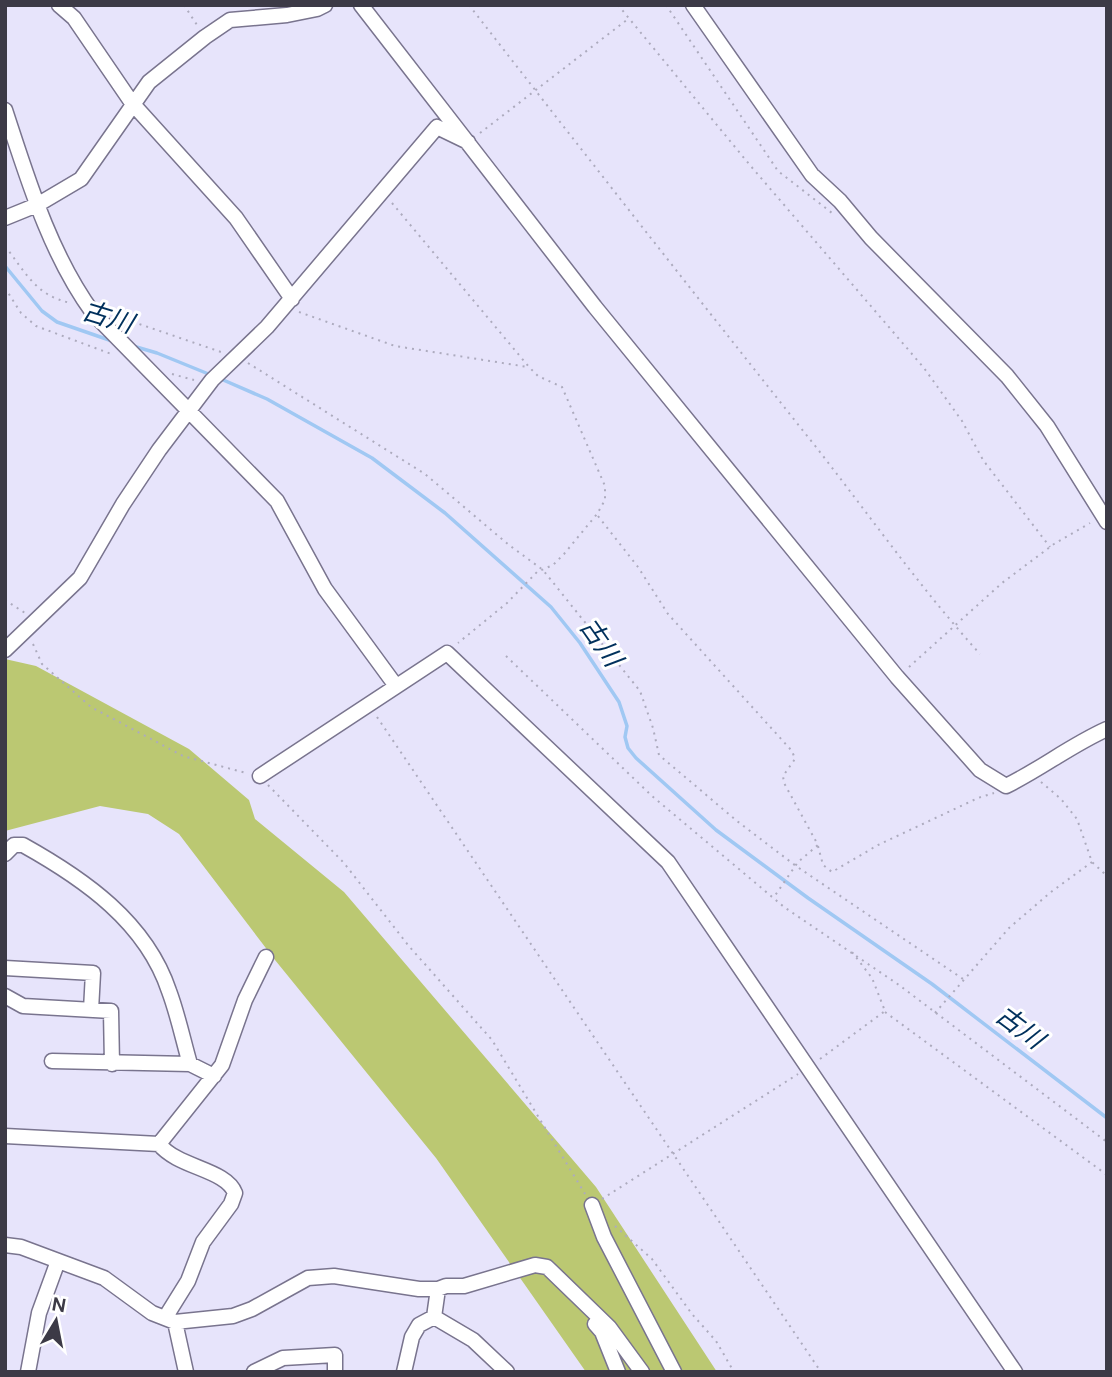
<svg xmlns="http://www.w3.org/2000/svg" width="1112" height="1377" font-family="'DM Sans','Noto Sans JP',sans-serif">
<style>
.green{fill:#bbc872}
.lines{fill:none;stroke-linecap:round;stroke-linejoin:round}
.stream{stroke:#a0c8f3;stroke-width:3.5}
.minor-casing{stroke:#79748e;stroke-width:17}
.path{stroke:#adabbe;stroke-width:2;stroke-dasharray:2 5;stroke-linecap:butt}
.minor{stroke:#fff;stroke-width:14}
.labels{text-anchor:middle;dominant-baseline:central;stroke-width:6;stroke-linejoin:round;paint-order:stroke}
.water-label{font-size:26px;font-style:italic;fill:#00305c;stroke:#fff}
</style>
<rect width="100%" height="100%" fill="#e7e4fb"/>
<!-- green -->
<path class="green" d="M 5,659 L 36,666 L 189,749 L 249,800 L 255,819 L 344,892 L 596,1187 L 717,1372 L 586,1372 L 436,1158 L 275,960 L 179,834 L 148,814 L 100,806 L 5,831 Z"/>
<g class="lines">
<!-- stream -->
<path class="stream" d="M 5,266 L 42,311 L 57,322 L 112,341
M 133,346 L 157,353 L 211,375
M 221,379 L 267,399 L 372,458 L 445,513 L 551,607 L 580,643 L 619,702 L 627,726 L 625,737 L 628,748 L 636,758 L 716,830 L 808,898 L 932,984 L 1107,1118"/>
<defs>
<path id="minor" d="M 59,5 L 74,18 L 132,103 L 236,218 L 292,299
M 361,5 L 595,307 L 897,677 L 980,770 L 1006,786 C 1041,769 1071,745 1107,729
M 693,5 L 812,175 L 840,201 L 871,238 L 1007,376 L 1047,426 L 1107,522
M 5,110 C 28,180 50,254 93,313 L 277,501 L 325,589 L 396,686
M 5,218 L 37,205 L 81,179 L 149,82 L 205,37 L 230,20 L 287,15 L 317,9 L 325,5
M 5,650 L 80,578 L 123,504 L 159,450 L 212,380 L 267,327 L 437,127 L 468,142
M 260,776 L 447,653 L 668,862 L 1015,1372
M 5,854 L 14,845 L 23,845 C 84,879 146,922 169,991 C 178,1015 183,1040 190,1064
M 5,968 L 93,973 L 91,1010
M 5,996 L 23,1006 L 111,1011 L 112,1064
M 52,1061 L 190,1064 L 214,1076
M 5,1136 L 159,1144 L 222,1065 L 245,1000 L 266,957
M 159,1144 C 178,1168 226,1169 235,1193 L 231,1204 L 203,1242 L 188,1281 L 165,1318
M 592,1205 L 604,1237 L 674,1372
M 5,1245 L 21,1247 L 104,1278 L 152,1313 L 175,1322 L 233,1316 L 252,1309 L 308,1278 L 334,1276 L 419,1289 L 438,1289 L 446,1286 L 464,1286 L 535,1265 L 547,1267 L 609,1327 L 642,1372
M 434,1317 L 473,1340 L 507,1372
M 175,1322 L 186,1372
M 595,1324 L 602,1332 L 618,1372
M 28,1372 L 39,1313 L 58,1261
M 254,1372 L 283,1358 L 335,1355 L 335,1372
M 404,1372 L 412,1337 L 419,1325 L 434,1317 L 438,1289"/>
</defs>
<!-- minor casing -->
<use href="#minor" class="minor-casing"/>
<!-- path -->
<path class="path" d="M 184,5 L 197,25
M 469,5 C 584,153 699,300 816,447 C 870,516 921,589 980,654
M 618,5 L 749,164 L 924,368 L 962,421 L 983,460 L 1050,547
M 666,5 L 778,171 L 832,213
M 480,133 L 628,19
M 392,203 L 529,367 L 538,376 L 562,387 L 605,486 L 605,500 L 597,514 L 564,554 L 553,565 L 537,572 L 507,603 L 458,643
M 5,246 C 26,273 36,296 71,303
M 5,288 L 21,313 L 36,326 L 114,355
M 299,312 L 395,346 L 528,367
M 113,315 L 221,352
M 248,363 L 425,474 L 509,545 L 543,570 L 640,691 L 653,728 L 659,755 L 737,821 L 796,866 L 963,979
M 172,374 L 194,380
M 598,516 L 638,567 L 668,614 L 792,751 L 795,759 L 783,776 L 784,783 L 818,845 L 798,862 L 774,897
M 5,600 L 25,613
M 33,644 L 42,664 L 91,707 L 183,756 L 246,773
M 506,656 L 652,796 L 784,907 L 899,985 L 1107,1142
M 909,667 L 1002,583 L 1054,544 L 1090,523
M 377,717 L 821,1372
M 1041,782 L 1061,799 L 1077,819 L 1092,862 L 1107,876
M 268,785 L 344,863 L 408,945 L 492,1040 L 585,1194
M 818,846 L 823,865 L 832,872 L 878,845 L 978,798 L 994,793
M 885,1012 L 1107,1175
M 935,1013 L 1009,928 L 1051,892 L 1092,862
M 820,1059 L 885,1011 L 872,978 L 852,952
M 602,1199 L 798,1074
M 615,1226 L 652,1259 L 692,1314 L 716,1341 L 734,1372"/>
<!-- minor -->
<use href="#minor" class="minor"/>
</g>
<g class="labels">
<!-- water labels -->
<g class="water-label">
<text transform="translate(108 317) rotate(17)">古川</text>
<text transform="translate(601 642) rotate(55)">古川</text>
<text transform="translate(1020 1027) rotate(37)">古川</text>
</g>
</g>
<!-- border -->
<rect width="1112" height="1377" fill="none" stroke="#3c3a46" stroke-width="14"/>
<!-- north arrow -->
<g transform="translate(56 1321) rotate(10)" stroke="#ffffff" stroke-width="5" paint-order="stroke">
<path d="M0-5L12 26L0 18L-12 26Z" fill="#3c3a46"/>
<text y="-10" font-size="19" font-weight="bold" text-anchor="middle" fill="#3c3a46">N</text>
</g>
</svg>
